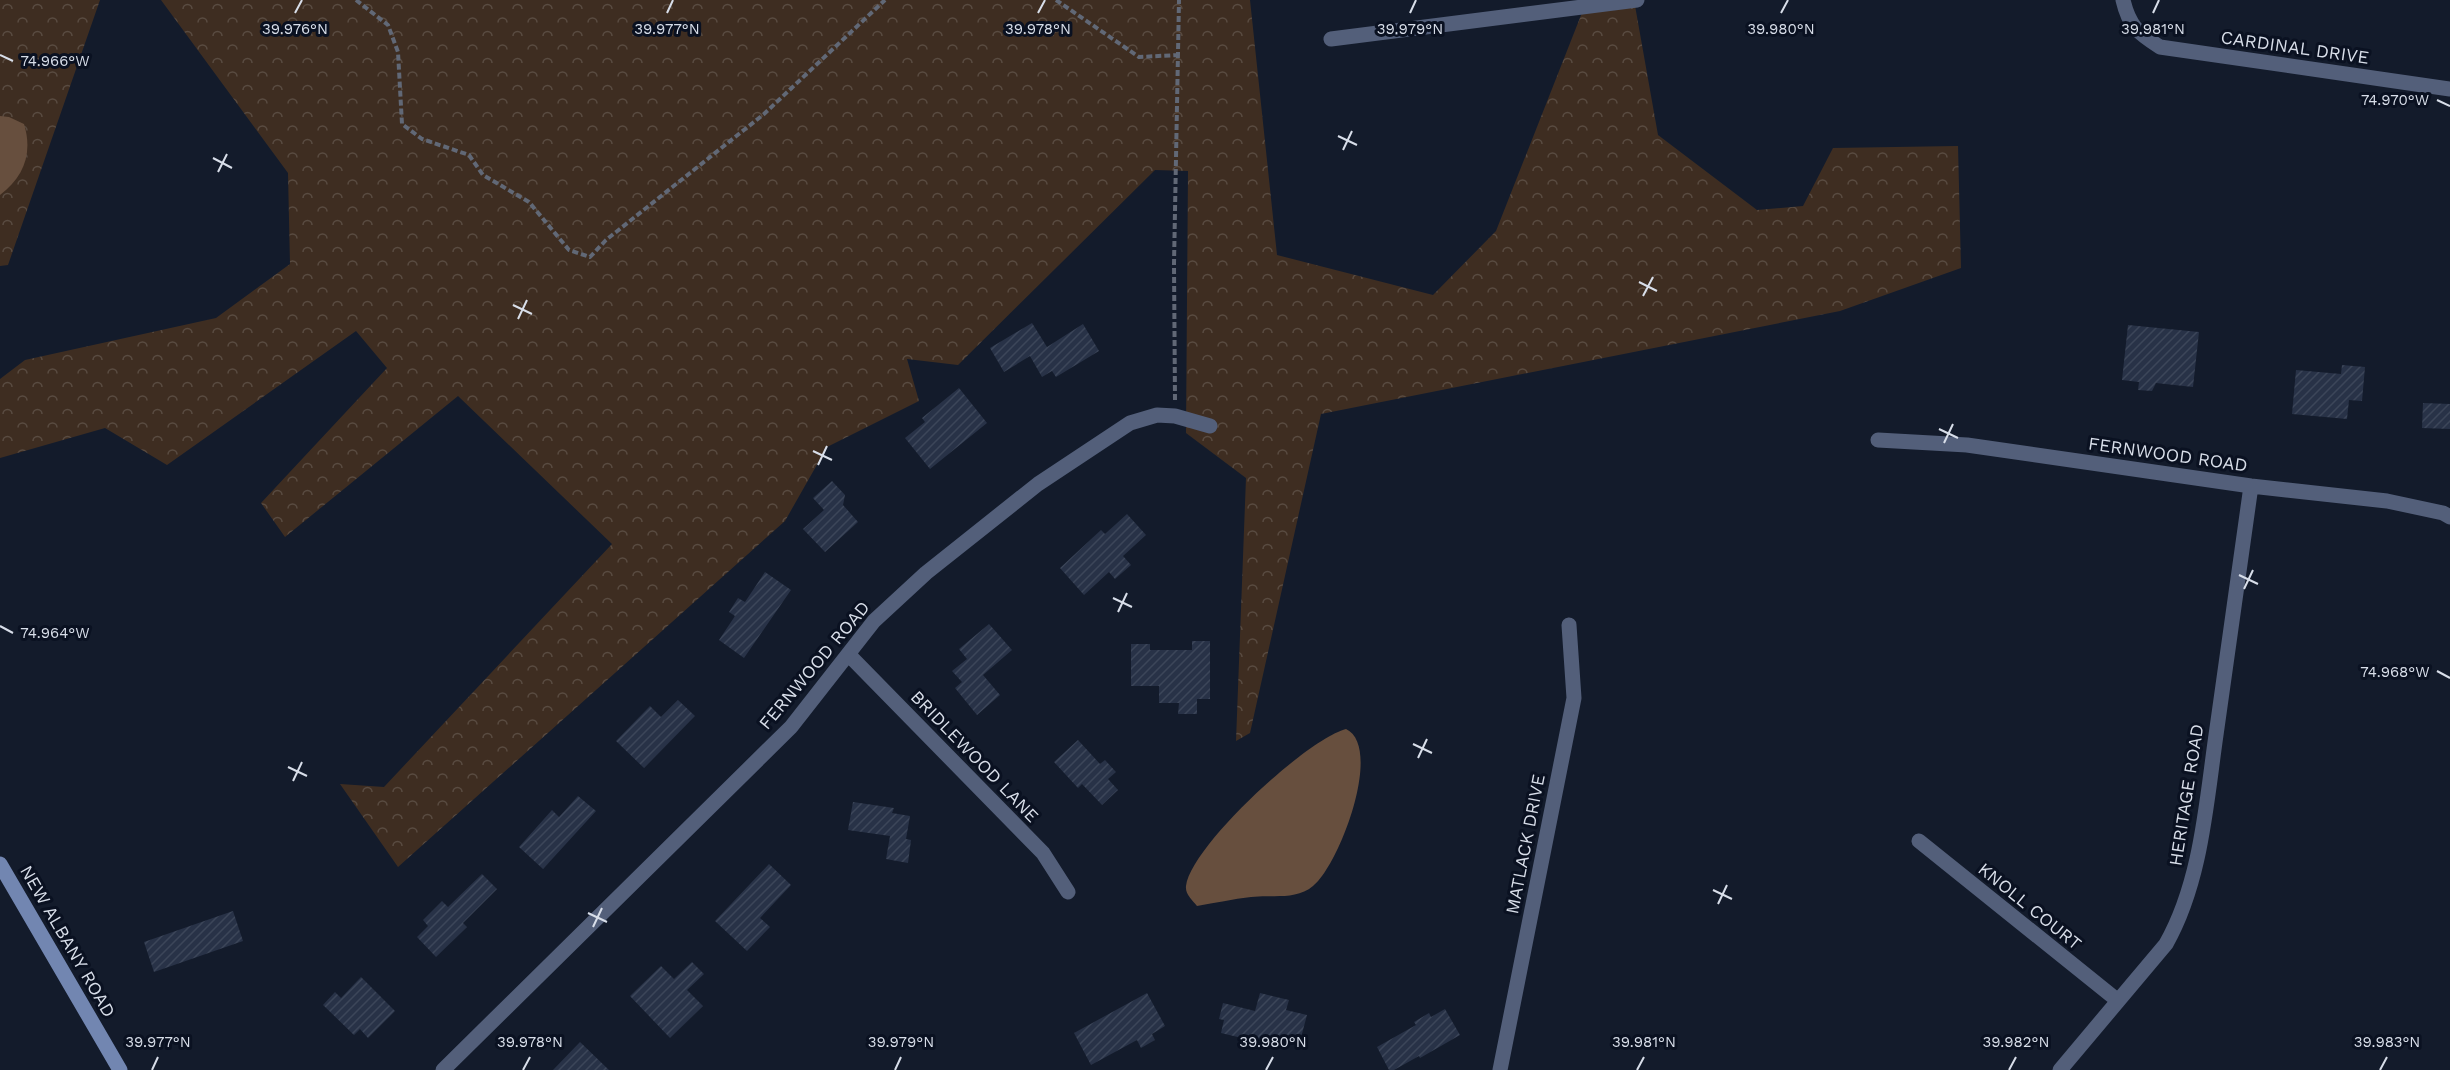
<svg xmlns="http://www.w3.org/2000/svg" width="2450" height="1070" font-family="'Work Sans',sans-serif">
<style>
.forest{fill:url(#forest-crowns)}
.water{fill:#674f3e}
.building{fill:url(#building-hatch)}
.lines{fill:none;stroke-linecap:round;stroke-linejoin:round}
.path{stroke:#616876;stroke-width:4;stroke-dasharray:6 3;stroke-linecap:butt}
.minor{stroke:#535f7a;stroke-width:15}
.secondary{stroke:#7286b1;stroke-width:15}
.ticks{fill:none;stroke:#d8dee9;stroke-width:2}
.labels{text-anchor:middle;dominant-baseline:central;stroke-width:6;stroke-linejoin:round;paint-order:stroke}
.street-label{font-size:18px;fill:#d8dee9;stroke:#0a1121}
.ticks-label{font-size:15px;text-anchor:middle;fill:#d8dee9;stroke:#0a1121;stroke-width:6;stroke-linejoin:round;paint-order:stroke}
</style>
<defs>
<pattern id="forest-crowns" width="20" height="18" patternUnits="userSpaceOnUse" patternTransform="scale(1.5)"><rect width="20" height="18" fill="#3e2d21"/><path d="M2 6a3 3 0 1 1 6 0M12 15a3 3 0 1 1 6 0" fill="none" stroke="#594b41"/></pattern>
<pattern id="building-hatch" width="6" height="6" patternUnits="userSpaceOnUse" patternTransform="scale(1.5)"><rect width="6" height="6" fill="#283247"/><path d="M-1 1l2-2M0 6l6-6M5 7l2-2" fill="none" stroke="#3c4659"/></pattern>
</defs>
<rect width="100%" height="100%" fill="#131b2b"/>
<!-- forest -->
<path class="forest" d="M 0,0 L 100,0 L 8,265 L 0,266 Z
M 161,0 L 1250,0 L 1277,255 L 1433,295 L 1496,231 L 1587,0 L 1634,0 L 1658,135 L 1757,210 L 1803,206 L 1833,148 L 1958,146 L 1961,268 L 1840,311 L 1321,414 L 1250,733 L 1236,741 L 1246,478 L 1186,433 L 1188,171 L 1155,170 L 958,365 L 907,359 L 919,401 L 827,447 L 785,521 L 398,867 L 340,784 L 384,787 L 612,544 L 458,396 L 285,537 L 261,503 L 387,368 L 356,331 L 167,465 L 105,428 L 0,458 L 0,379 L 25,360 L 216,318 L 290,264 L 288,173 Z"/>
<!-- water -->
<path class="water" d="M 0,116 L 9,117 L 24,124 C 33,153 24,177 0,195 Z
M 1346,729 C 1384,747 1339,866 1313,886 C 1295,901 1271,894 1251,897 C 1233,899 1215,903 1197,906 C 1192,900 1185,894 1186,886 C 1191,846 1307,739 1346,729 Z"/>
<!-- building -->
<path class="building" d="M 1032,323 L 1047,347 L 1083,324 L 1099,351 L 1056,377 L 1052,371 L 1042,377 L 1030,356 L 1004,372 L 990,348 Z
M 2128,325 L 2199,332 L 2193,387 L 2156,383 L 2152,391 L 2138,390 L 2139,382 L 2122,380 Z
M 2342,365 L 2365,367 L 2362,401 L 2349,400 L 2347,419 L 2292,414 L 2296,370 L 2341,374 Z
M 959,388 L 987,423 L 930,469 L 905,438 L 925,422 L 922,418 Z
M 2423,403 L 2450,404 L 2450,429 L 2422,428 Z
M 832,481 L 845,495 L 843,505 L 858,522 L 825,552 L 803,529 L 824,510 L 813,498 Z
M 1127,514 L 1146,535 L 1123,556 L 1131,565 L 1115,579 L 1109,572 L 1084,595 L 1060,568 L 1101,530 L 1105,534 Z
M 765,572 L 791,590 L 744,658 L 719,640 L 735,616 L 729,612 L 738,598 L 745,602 Z
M 989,624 L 1012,650 L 983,675 L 1000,695 L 977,715 L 955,688 L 962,682 L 952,671 L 967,659 L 959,649 Z
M 1192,641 L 1210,641 L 1210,699 L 1197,699 L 1197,714 L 1178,714 L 1179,703 L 1159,703 L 1159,686 L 1131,686 L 1131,644 L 1150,644 L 1150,650 L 1192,650 Z
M 678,700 L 695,716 L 644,768 L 616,741 L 650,706 L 661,717 Z
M 1078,740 L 1100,764 L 1105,760 L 1116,772 L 1108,779 L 1118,790 L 1102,805 L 1082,784 L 1078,788 L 1054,762 Z
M 578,796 L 596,811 L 543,869 L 519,847 L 552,810 L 559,817 Z
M 853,802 L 894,808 L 892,813 L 910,816 L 906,839 L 911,840 L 908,863 L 886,859 L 890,836 L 848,830 Z
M 769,864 L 791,885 L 760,918 L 770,927 L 747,951 L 715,921 Z
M 482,874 L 497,889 L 463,923 L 467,927 L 436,957 L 417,937 L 428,926 L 423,920 L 442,901 L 448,907 Z
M 233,911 L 243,941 L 154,972 L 144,942 Z
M 692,962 L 704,974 L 687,990 L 703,1006 L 670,1038 L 630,996 L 661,966 L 674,979 Z
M 361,977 L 395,1011 L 368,1038 L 360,1029 L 354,1035 L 323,1005 L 335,992 L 341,998 Z
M 1147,993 L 1165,1026 L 1152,1034 L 1155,1040 L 1141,1048 L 1137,1040 L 1091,1065 L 1074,1033 Z
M 1260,993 L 1289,1000 L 1286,1010 L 1307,1015 L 1299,1045 L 1268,1038 L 1267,1044 L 1221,1033 L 1224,1020 L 1219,1019 L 1223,1003 L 1255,1011 Z
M 1445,1009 L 1460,1035 L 1420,1058 L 1419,1056 L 1394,1070 L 1389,1070 L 1377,1047 L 1416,1025 L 1414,1022 L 1429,1013 L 1431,1017 Z
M 580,1042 L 609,1070 L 553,1070 Z"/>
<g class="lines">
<!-- path -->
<path class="path" d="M 356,0 L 388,25 L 398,52 L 402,124 L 422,139 L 469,155 L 483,175 L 529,202 L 569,250 L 590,257 L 606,240 L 764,114 L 885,0
M 1056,0 L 1139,57 L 1178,55
M 1175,400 L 1174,264 L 1179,0"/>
<!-- minor -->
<path class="minor" d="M 2123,0 C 2129,26 2138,33 2160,47 L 2450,89
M 1331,39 L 1637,0
M 1878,440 L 1967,445 L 2251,486 L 2387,501 L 2443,513 L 2450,517
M 848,654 L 1043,853 L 1068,892
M 1919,841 L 2117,1000
M 443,1070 L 791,727 L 874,621 L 926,573 L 1038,484 L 1130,423 L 1157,415 L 1175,416 L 1210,426
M 1500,1070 L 1574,698 L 1569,625
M 2060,1070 L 2166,944 C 2201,882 2206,805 2216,735 C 2228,652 2240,569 2251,486"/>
<!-- secondary -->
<path class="secondary" d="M 0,864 L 120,1070"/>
</g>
<!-- ticks -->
<path class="ticks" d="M 295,13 L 302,0M 667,13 L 673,0M 1038,13 L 1045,0M 1410,13 L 1416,0M 1781,13 L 1788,0M 2153,13 L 2159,0M 0,55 L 13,61M 2437,100 L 2450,106M 1338,136 L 1357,145M 1343,150 L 1352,131M 213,158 L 232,168M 218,172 L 227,154M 1639,282 L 1657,291M 1643,296 L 1653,277M 513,305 L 532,314M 518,319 L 527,300M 1939,429 L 1958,438M 1944,443 L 1953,424M 813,451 L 832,460M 818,465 L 827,446M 2239,575 L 2258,584M 2244,589 L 2253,570M 1113,598 L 1132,607M 1118,612 L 1127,593M 0,626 L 13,633M 2437,671 L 2450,678M 1413,744 L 1432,753M 1418,758 L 1427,739M 288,767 L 307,776M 293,781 L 302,762M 1713,890 L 1732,899M 1718,904 L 1727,885M 588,913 L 607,922M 593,927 L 602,908M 152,1070 L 158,1057M 523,1070 L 530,1057M 895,1070 L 901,1057M 1266,1070 L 1273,1057M 1637,1070 L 1644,1057M 2009,1070 L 2016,1057M 2380,1070 L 2387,1057"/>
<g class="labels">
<!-- street labels -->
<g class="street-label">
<text transform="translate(2295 47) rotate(8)">CARDINAL DRIVE</text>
<text transform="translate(2168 454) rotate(8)">FERNWOOD ROAD</text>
<text transform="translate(814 665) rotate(-50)">FERNWOOD ROAD</text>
<text transform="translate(975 756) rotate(46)">BRIDLEWOOD LANE</text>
<text transform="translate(2186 795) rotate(-81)">HERITAGE ROAD</text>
<text transform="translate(1525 844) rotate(-79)">MATLACK DRIVE</text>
<text transform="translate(2030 906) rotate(39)">KNOLL COURT</text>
<text transform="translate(68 941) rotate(60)">NEW ALBANY ROAD</text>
</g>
</g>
<g class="ticks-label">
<text x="295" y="34">39.976°N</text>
<text x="667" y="34">39.977°N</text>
<text x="1038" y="34">39.978°N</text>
<text x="1410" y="34">39.979°N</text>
<text x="1781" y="34">39.980°N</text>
<text x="2153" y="34">39.981°N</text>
<text x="55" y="66">74.966°W</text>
<text x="2395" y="105">74.970°W</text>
<text x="55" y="638">74.964°W</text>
<text x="2395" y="677">74.968°W</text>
<text x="158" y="1047">39.977°N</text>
<text x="530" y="1047">39.978°N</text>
<text x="901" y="1047">39.979°N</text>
<text x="1273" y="1047">39.980°N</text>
<text x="1644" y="1047">39.981°N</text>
<text x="2016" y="1047">39.982°N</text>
<text x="2387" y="1047">39.983°N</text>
</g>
</svg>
